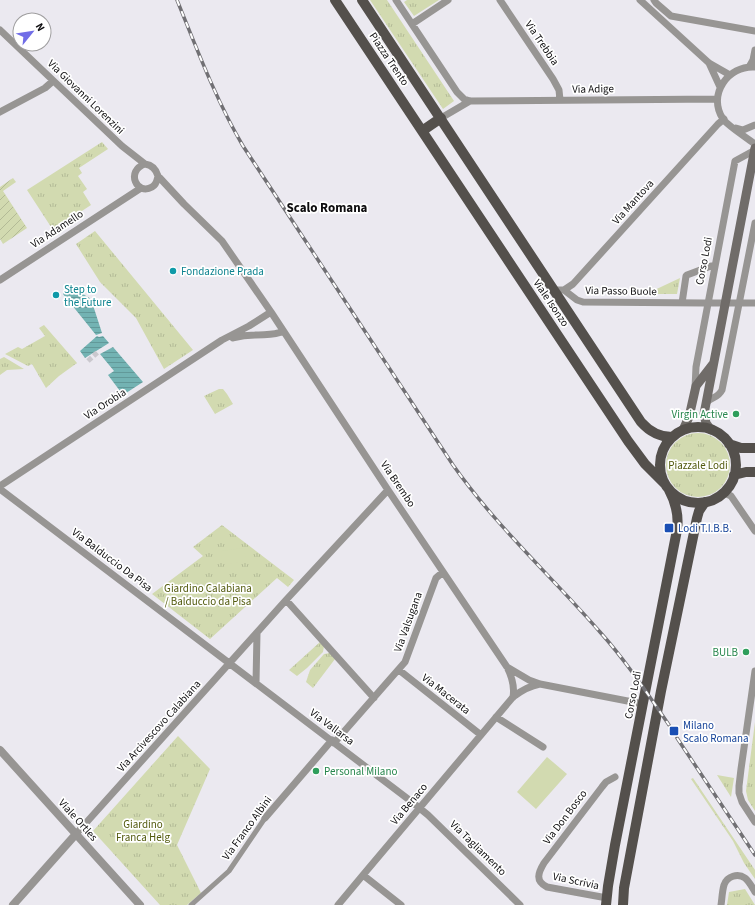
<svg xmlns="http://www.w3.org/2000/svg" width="755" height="905" font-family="'Source Sans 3',sans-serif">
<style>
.grass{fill:url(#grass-tufts)}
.garden{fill:url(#garden-furrows)}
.pitch{fill:#d2dab0}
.water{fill:url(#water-rules)}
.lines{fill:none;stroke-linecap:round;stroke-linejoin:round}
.pedestrian-tunnel{stroke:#cac8ce;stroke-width:5;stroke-dasharray:5 2.5;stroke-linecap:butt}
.pedestrian{stroke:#979593;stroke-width:5}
.minor{stroke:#979593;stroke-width:7}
.tertiary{stroke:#979593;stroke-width:8}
.secondary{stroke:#706c69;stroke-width:9}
.primary{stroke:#54504c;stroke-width:10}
.rail-casing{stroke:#717074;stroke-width:3.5}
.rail{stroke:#fff;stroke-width:2;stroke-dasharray:6;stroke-linecap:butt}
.culture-dot{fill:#0f9aa8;stroke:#fff;stroke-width:1.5}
.leisure-dot{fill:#2e9e5b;stroke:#fff;stroke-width:1.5}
.transit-dot{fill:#1a4fb4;stroke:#fff;stroke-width:1.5}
.labels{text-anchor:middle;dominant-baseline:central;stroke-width:3.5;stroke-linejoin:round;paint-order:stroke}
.street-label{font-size:11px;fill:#0e0d0f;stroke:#fff}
.culture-label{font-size:11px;fill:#0d838f;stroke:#fff;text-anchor:start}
.leisure-label{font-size:11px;fill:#27864d;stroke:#fff;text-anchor:end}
.park-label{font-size:11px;fill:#525a0d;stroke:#fff}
.transit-label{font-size:11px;fill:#164399;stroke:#fff;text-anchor:start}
.quarter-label{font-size:13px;font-weight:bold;fill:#0e0d0f;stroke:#fff}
</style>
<defs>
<pattern id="grass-tufts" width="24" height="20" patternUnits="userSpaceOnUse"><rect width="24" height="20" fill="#d2dab0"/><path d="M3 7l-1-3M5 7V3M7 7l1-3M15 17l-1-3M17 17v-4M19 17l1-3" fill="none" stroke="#b3ba96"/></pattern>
<pattern id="garden-furrows" width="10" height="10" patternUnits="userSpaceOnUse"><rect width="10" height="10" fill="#d2dab0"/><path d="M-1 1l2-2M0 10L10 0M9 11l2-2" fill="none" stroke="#b3ba96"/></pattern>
<pattern id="water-rules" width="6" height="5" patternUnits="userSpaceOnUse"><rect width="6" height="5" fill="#73b3b3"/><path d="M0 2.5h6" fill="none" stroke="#629999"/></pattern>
</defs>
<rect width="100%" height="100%" fill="#ebe9f0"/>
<!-- grass -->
<path class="grass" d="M 370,0 L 387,0 L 454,101 L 443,109 Z
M 407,0 L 439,0 L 414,16 L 404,2 Z
M 102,142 L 108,149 L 79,168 L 82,173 L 78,176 L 87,189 L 83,192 L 91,205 L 53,230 L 27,190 Z
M 95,231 L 193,350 L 164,369 L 136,318 L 100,282 L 76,244 Z
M 680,278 L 677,294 L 646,294 Z
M 44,325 L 77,363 L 59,376 L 46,388 L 32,364 L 28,366 L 5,354 L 18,347 L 22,349 L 45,336 L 39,328 Z
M 4,357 L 24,369 L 7,370 L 0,375 L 0,359 Z
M 219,389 L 223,389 L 227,394 L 233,404 L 215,414 L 204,396 Z
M666 465a32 32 0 1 1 64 0a32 32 0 1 1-64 0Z
M 222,525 L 294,580 L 288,587 L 277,578 L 210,639 L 152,594 L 203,556 L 193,547 Z
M 320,642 L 324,646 L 323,652 L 307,668 L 297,676 L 289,670 Z
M 330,653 L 335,659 L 313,688 L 306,682 L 310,670 L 324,654 Z
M 755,722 L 755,811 L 748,800 L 746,791 Z
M 178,736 L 210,769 L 177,845 L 201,893 L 187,905 L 160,905 L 93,831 Z
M 717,775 L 734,778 L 731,797 Z
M 693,778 L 755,870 L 755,879 L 744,863 L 733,841 L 691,779 Z
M 745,889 L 755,905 L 727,905 L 729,892 Z"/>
<!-- garden -->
<path class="garden" d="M 13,178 L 16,182 L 3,191 L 27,228 L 3,244 L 0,239 L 0,187 Z"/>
<!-- pitch -->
<path class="pitch" d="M 244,548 L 246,562 L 222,564 L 221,551 Z
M 547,757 L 567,774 L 536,809 L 517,792 Z"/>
<!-- water -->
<path class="water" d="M 67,284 L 91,299 L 102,333 L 96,335 L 63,294 Z
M 97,336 L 99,337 L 103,336 L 109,343 L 85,358 L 80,351 Z
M 113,347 L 143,382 L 123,395 L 108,375 L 114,371 L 100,354 Z"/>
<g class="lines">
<!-- pedestrian-tunnel -->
<path class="pedestrian-tunnel" d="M 88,361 L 98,352"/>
<!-- pedestrian -->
<path class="pedestrian" d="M 191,905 L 229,871 L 265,818"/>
<!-- minor -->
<path class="minor" d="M 396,0 L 457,92 L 464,99 L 470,101 L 717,99
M 500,0 L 553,79 L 559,90 L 560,100
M 640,0 L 709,63 L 730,75
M 654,0 L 656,3 L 671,16 L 755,31
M 412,24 L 448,0
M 0,30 L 122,146 L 145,164 C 152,165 156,169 158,176 L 184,204 L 222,241 L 271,312 L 388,490 L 507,667 C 512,677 515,686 513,697
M 709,63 L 720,87
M 749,67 L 753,60 L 755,50
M 755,67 C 728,65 707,95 723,119 C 728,126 747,138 755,144
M 0,112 L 45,88 L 53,81
M 441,118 L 470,101
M 736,128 L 743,130 L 755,125
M 145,164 C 125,171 137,196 152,187 C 157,184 157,180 158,176
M 0,280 L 141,188
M 554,290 L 564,290 L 573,284 L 718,124 L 724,119
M 564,290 L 577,300 L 583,302 L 703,303 L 755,303
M 682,303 L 686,276 L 687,275 L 711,266 L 715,266
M 233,338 C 240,336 248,335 255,335 C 265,334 275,336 283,331
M 695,388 L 696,367 L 735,161 L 755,150
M 707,402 C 712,397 718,398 722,390 L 755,223
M 0,486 L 222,340 L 249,326 L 271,312
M 0,489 L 412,802 L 428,815 L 520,905
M 722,494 L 727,494 L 731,496 L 755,531
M 286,600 L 374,698
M 507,667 L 529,680 L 540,684 L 643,704
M 399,670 L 481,735
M 755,671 L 741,769 L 739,786 L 739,793 L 742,802 L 755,822
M 256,683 L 257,633
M 496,717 L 543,747
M 334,743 L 405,662 L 436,578 L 443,572
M 265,818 L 332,740
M 76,834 L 286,600 L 388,490
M 363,875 L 401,905
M 607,898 L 547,887 C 535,881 538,873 544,863 L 602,787 L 606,782 L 615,777
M 338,905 L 363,875 L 513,697 C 522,690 529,686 540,684
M 721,905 C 722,899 722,892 724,885 C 727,876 738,873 745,878 C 749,881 752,887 755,892"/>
<!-- tertiary -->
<path class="tertiary" d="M 0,750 L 140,905
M 13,905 L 76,834"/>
<!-- secondary -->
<path class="secondary" d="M 683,430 L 689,417 L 696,386 L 713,364
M 711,430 L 706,423 L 704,414 L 755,148"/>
<!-- primary -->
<path class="primary" d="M 335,0 L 628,441 L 645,464 L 665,484
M 362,0 L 641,422 C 649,431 660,437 672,437
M 422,131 L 441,118
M660 465a38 38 0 1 1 76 0a38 38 0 1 1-76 0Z
M 729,444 L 741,448 L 755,448
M 734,475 L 746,472 L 755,472
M 606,905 L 608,886 L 615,845 L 677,530 C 679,516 676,503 669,490
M 623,905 L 624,888 L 661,691 L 697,518 L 699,511 L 705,502"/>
<defs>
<path id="rail" d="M 177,0 C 197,49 216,100 243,146 L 453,465 C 496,526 551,576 600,632 C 626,661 647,693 669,725
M 677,738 L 755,855"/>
</defs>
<!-- rail casing -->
<use href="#rail" class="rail-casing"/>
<!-- rail -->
<use href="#rail" class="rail"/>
</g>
<!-- markers -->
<g class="culture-dot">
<circle cx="173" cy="271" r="4"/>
<circle cx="56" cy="295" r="4"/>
</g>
<g class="leisure-dot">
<circle cx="736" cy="414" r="4"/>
<circle cx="746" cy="652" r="4"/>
<circle cx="316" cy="771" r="4"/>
</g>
<g class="transit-dot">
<rect x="664" y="523" width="10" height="10" rx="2"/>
<rect x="669" y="726" width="10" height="10" rx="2"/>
</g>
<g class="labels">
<!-- street labels -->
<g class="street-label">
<text transform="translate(542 43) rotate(56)">Via Trebbia</text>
<text transform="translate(389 59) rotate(56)">Piazza Trento</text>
<text transform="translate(593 89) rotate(-1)">Via Adige</text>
<text transform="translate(86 97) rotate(44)">Via Giovanni Lorenzini</text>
<text transform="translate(633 202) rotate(-48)">Via Mantova</text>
<text transform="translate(57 229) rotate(-33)">Via Adamello</text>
<text transform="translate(704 261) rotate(-79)">Corso Lodi</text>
<text transform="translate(621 291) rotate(1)">Via Passo Buole</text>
<text transform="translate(551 303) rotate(56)">Viale Isonzo</text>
<text transform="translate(105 404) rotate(-33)">Via Orobia</text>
<text transform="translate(398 484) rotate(56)">Via Brembo</text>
<text transform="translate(112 560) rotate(37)">Via Balduccio Da Pisa</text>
<text transform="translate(408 622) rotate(-70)">Via Valsugana</text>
<text transform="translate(446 694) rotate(38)">Via Macerata</text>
<text transform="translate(633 695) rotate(-79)">Corso Lodi</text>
<text transform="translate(159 726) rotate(-48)">Via Arcivescovo Calabiana</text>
<text transform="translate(332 727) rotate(37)">Via Vallarsa</text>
<text transform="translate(409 804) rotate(-50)">Via Benaco</text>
<text transform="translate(565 817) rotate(-53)">Via Don Bosco</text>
<text transform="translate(78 820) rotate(48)">Viale Ortles</text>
<text transform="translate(247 828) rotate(-54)">Via Franco Albini</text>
<text transform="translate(478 848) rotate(44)">Via Tagliamento</text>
<text transform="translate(576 881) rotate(12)">Via Scrivia</text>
</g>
<!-- culture labels -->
<g class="culture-label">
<text x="181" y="271">Fondazione Prada</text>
<text x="64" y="289">Step to<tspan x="64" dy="13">the Future</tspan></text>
</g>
<!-- leisure labels -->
<g class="leisure-label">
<text x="728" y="414">Virgin Active</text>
<text x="738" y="652">BULB</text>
<text x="324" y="771" text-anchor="start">Personal Milano</text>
</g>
<!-- park labels -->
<g class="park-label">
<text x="698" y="465">Piazzale Lodi</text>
<text x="208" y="588">Giardino Calabiana<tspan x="208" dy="13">/ Balduccio da Pisa</tspan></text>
<text x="143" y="824">Giardino<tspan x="143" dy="13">Franca Helg</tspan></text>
</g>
<!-- transit labels -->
<g class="transit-label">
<text x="678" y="528">Lodi T.I.B.B.</text>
<text x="683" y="725">Milano<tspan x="683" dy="13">Scalo Romana</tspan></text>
</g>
<!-- quarter labels -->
<g class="quarter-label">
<text x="327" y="208">Scalo Romana</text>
</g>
</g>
<!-- north arrow -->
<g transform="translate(32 32) rotate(60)"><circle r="19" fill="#ffffff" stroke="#9f9e9f"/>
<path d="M0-3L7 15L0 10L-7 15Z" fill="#716de7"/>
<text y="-6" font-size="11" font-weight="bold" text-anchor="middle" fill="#0e0d0f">N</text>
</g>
</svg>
